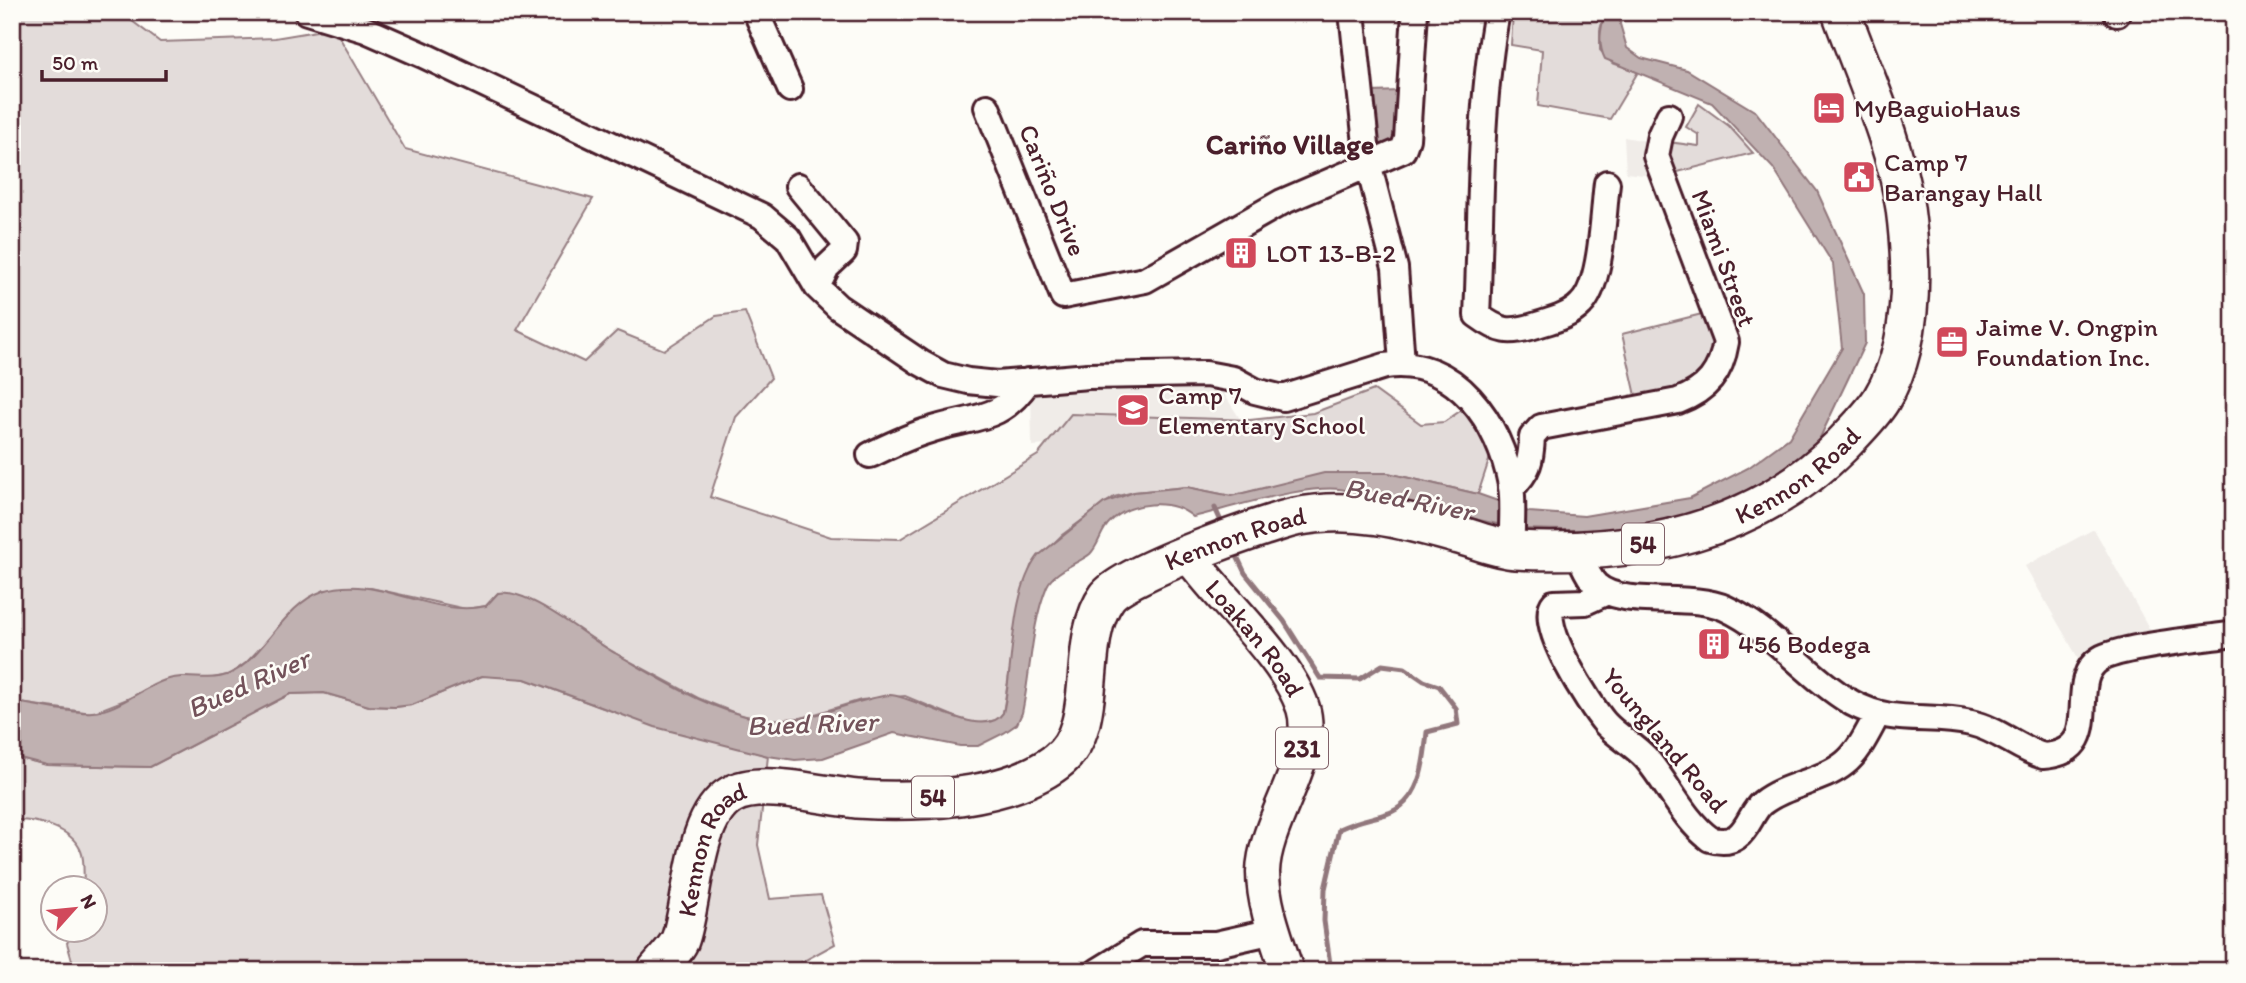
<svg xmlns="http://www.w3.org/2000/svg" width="2246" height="983" font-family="Itim,sans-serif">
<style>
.built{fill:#f0ece8}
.green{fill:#e3dcda;stroke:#967e82;stroke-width:2}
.water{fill:#c0b1b1;stroke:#91777b;stroke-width:2}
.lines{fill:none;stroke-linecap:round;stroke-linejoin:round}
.stream{stroke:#91777b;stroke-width:5}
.minor-casing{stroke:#4a1f2b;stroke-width:30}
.major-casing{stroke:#4a1f2b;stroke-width:37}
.highway-casing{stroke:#4a1f2b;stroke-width:42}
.minor{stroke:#fdfcf7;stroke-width:24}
.major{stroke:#fdfcf7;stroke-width:32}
.highway{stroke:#fdfcf7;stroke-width:37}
.labels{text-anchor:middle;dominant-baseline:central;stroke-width:5;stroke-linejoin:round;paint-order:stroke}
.shield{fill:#fdfcf7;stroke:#806168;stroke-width:2}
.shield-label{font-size:24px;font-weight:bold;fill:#4a1f2b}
.poi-label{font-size:26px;fill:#4a1f2b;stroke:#fdfcf7;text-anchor:start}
.street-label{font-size:26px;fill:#4a1f2b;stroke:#fdfcf7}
.neighbourhood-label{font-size:28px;font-weight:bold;fill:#4a1f2b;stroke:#fdfcf7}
.water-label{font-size:28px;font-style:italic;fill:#73525a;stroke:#fdfcf7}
</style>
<rect width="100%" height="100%" fill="#fdfcf7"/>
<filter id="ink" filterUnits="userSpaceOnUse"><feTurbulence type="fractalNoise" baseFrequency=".0143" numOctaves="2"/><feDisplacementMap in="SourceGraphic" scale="14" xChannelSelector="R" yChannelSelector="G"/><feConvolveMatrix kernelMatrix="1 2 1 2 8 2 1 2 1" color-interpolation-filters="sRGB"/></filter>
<g filter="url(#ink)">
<!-- built -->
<path class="built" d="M 1624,137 L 1657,143 L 1661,177 L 1626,173 Z
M 1214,378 L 1249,433 L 1032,446 L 1031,387 Z
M 2094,529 L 2155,639 L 2078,658 L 2025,566 Z"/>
<!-- green -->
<path class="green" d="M 12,12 L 120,12 L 160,42 L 275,38 L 334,28 L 405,149 L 593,199 L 517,330 L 584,362 L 617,331 L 664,350 L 716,316 L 745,312 L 771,378 L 736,417 L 710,497 L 831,537 L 900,539 L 1038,455 L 1071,414 L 1250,420 L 1313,413 L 1374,390 L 1421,424 L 1444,422 L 1466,407 L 1493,448 L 1478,494 L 1388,473 L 1274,486 L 1231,496 L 1187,487 L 1134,492 L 1114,497 L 1062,535 L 1031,566 L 1020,606 L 1003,713 L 997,720 L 980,723 L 965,721 L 905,696 L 861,700 L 802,718 L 763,720 L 740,715 L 698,698 L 614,653 L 543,607 L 498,593 L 486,606 L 466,609 L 371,588 L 324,590 L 285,622 L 246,663 L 228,675 L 202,680 L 183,677 L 92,713 L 12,702 Z
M 1513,12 L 1605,12 L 1600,30 L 1600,50 L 1612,63 L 1638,72 L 1610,119 L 1538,106 L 1542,50 L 1511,45 Z
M 1699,104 L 1729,126 L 1753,153 L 1662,176 L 1660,141 L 1699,146 L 1699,135 L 1686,127 Z
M 1710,312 L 1723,345 L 1700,382 L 1637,400 L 1622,334 Z
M 506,675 L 525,679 L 603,708 L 768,756 L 758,845 L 770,899 L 821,895 L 835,944 L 791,968 L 792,971 L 75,971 L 67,943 L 74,931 L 94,930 L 94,888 L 86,888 L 84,885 C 83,875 85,860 81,851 C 71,827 35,819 12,820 L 12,756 L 47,765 L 150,767 L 290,694 L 324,693 L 369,706 L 395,707 L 412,705 L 482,676 Z"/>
<!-- water -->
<path class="water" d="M 1605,12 L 1622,12 L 1620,24 L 1627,48 L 1641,58 L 1687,70 L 1756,112 L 1817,191 L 1864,294 L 1865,343 L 1817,444 L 1768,481 L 1682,518 L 1607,531 L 1520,529 L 1351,492 C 1323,478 1227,509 1193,517 C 1171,498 1131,501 1110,522 C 1100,531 1100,544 1090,554 C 1077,564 1054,571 1047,586 C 1031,625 1031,671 1022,713 L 1017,724 L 1004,733 L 978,746 L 960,746 L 894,733 L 823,758 L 795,760 L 768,756 L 655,727 L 525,679 L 482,676 L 412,705 L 395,707 L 369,706 L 324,693 L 290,694 L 150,767 L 47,765 L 12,756 L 12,702 C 36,704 70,714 92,712 C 117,711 141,688 165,680 C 194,670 216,690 246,663 C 271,641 290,602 323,591 C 378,573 432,619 486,606 L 498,593 C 528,587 587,638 615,653 C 659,678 709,711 760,719 C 805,727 847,700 890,695 C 916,696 985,742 1003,713 C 1014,667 1009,594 1038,556 L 1104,503 L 1134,492 L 1187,487 L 1231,496 L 1324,473 L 1388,473 L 1478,494 L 1529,512 L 1584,516 L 1690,498 L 1748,468 L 1789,438 L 1842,348 L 1833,264 L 1773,168 L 1712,103 L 1605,59 C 1597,44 1601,28 1605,12 Z
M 1400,91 L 1401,146 L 1373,146 L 1372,92 Z"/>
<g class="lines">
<!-- stream -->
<path class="stream" d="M 1215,508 L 1224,528
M 1234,550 L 1245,573 L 1284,621 L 1320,678 L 1360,679 L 1382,665 L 1405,668 L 1424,681 L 1439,686 L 1456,708 L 1458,724 L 1427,732 C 1424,763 1421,803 1386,814 C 1369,819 1355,821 1339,829 L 1325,889 L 1324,921 L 1331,971"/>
<defs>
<path id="minor" d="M 307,12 L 366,30 L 423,55 L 762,216 L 788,238 L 817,287 L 838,307 L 921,363 L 943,375 L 968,381 L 997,384 L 1088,376 L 1206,374 L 1233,379 L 1255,391 L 1283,398 L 1385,366 C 1455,356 1500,423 1511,485 C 1514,505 1511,529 1512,550
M 756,12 L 790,89
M 1352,12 L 1368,163 L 1395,268 L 1402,363
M 1497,12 C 1478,111 1482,215 1477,315 C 1500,332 1509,334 1537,325 C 1553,320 1570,316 1581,304 C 1602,284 1603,213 1607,183
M 2117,14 L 2117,12
M 987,107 L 1063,296 L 1145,280 L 1282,202 L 1403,150 L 1407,139 L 1415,12
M 798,186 L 845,243 L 844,251 L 827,267 L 817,287
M 870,455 C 889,446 909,436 930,430 C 971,416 1001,423 1028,381
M 1511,488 C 1529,472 1531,460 1532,437 L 1541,427 L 1678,401 C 1707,390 1721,373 1726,342 L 1656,156 L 1660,136 L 1669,116
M 1575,548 C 1582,560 1587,576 1596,585 C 1622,609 1689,592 1725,608 C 1773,630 1806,676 1852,703 C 1894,726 1929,713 1971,723 C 1998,729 2017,748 2043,756 C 2109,752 2063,681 2100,659 C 2121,646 2205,639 2234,634
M 1607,592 L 1585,602 L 1554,603 C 1536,623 1590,705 1605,723 C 1617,736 1634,745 1646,758 C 1668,784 1683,819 1710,839 C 1746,850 1747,815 1762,803 C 1786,784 1822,782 1845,763 C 1860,751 1868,731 1878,714
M 1098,971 L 1142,944 L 1216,944 L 1274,931"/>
<g id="major">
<path id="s1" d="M 1188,555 C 1221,601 1286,657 1303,708 C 1318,756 1264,821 1263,872 C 1263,905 1277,940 1287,971"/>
</g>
<g id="highway">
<path id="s2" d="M 656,971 C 664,961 675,951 680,940 C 694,901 692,818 731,795 C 760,778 823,796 857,799 C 916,803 1007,799 1056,762 C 1103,728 1074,643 1107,597 C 1124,573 1262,525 1295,517 C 1352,505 1405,520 1459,535 C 1477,540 1497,549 1516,550 C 1636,556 1756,532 1842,445 C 1855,431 1871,416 1881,400 C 1914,346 1913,269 1905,208 C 1895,141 1864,76 1841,12"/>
</g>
</defs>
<!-- minor casing -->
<use href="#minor" class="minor-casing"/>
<!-- major casing -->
<use href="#major" class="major-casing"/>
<!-- highway casing -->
<use href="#highway" class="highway-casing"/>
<!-- minor -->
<use href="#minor" class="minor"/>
<!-- major -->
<use href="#major" class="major"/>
<!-- highway -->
<use href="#highway" class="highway"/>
</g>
</g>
<!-- icons -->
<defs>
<symbol id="hotel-square" viewBox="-11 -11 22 22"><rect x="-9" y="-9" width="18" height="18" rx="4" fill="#d1495b" stroke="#fdfcf7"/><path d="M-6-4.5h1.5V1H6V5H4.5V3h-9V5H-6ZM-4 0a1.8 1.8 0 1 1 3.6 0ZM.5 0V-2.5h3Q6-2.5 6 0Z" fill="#fff"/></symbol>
<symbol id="civic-square" viewBox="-11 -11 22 22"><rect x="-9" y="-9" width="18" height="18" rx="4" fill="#d1495b" stroke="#fdfcf7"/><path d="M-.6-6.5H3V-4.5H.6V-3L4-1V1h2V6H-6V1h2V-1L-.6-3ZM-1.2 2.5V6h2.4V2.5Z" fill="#fff"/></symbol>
<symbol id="building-square" viewBox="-11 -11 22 22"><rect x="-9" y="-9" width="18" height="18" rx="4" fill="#d1495b" stroke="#fdfcf7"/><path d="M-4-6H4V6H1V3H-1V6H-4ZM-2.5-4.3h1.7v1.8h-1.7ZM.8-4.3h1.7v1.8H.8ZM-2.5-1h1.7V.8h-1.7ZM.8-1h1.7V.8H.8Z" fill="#fff"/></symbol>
<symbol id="office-square" viewBox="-11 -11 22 22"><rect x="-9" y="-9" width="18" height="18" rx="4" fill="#d1495b" stroke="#fdfcf7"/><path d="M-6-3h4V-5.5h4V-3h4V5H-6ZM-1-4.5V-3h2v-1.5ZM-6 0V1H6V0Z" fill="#fff"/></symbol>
<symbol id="school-square" viewBox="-11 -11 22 22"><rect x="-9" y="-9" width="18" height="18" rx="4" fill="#d1495b" stroke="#fdfcf7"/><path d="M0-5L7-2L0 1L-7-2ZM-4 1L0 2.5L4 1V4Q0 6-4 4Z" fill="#fff"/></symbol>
</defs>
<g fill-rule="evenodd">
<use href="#hotel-square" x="1810" y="89" width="38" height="38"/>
<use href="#civic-square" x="1840" y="158" width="38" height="38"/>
<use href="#building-square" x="1222" y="234" width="38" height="38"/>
<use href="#office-square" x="1933" y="323" width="38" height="38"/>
<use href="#school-square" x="1114" y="391" width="38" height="38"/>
<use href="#building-square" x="1695" y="625" width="38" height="38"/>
</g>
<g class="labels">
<!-- shield labels -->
<g class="shield">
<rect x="1622" y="523.5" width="42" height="41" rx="5"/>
<rect x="1276" y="727.5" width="52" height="41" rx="5"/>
<rect x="912" y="776.5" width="42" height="41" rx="5"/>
</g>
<g class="shield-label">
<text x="1643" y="544">54</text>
<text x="1302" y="748">231</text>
<text x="933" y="797">54</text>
</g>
<!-- poi labels -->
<g class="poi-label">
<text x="1854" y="108">MyBaguioHaus</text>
<text x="1884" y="162">Camp 7<tspan x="1884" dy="30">Barangay Hall</tspan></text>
<text x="1266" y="253">LOT 13-B-2</text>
<text x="1976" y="327">Jaime V. Ongpin<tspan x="1976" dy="30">Foundation Inc.</tspan></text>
<text x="1158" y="395">Camp 7<tspan x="1158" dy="30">Elementary School</tspan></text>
<text x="1738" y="644">456 Bodega</text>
</g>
<!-- street labels -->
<g class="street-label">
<text transform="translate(1053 190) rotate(68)">Cariño Drive</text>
<text transform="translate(1724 258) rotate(70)">Miami Street</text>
<text stroke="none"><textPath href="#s2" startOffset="1438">Kennon Road</textPath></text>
<text stroke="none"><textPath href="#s2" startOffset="850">Kennon Road</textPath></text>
<text stroke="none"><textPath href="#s1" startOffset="107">Loakan Road</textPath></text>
<text transform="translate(1665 740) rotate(50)">Youngland Road</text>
<text stroke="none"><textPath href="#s2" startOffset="138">Kennon Road</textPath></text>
</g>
<!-- neighbourhood labels -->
<g class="neighbourhood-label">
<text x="1290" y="144">Cariño Village</text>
</g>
<!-- water labels -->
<g class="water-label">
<text transform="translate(1409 499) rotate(11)">Bued River</text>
<text transform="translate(248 683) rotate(-24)">Bued River</text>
<text transform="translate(812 723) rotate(-2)">Bued River</text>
</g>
</g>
<!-- margin -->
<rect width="2246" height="983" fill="none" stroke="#fdfcf7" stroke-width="42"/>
<rect x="21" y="21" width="2204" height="941" fill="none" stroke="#4a1f2b" stroke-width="2.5" filter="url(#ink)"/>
<!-- north arrow -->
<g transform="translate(74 909) rotate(63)"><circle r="33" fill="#fdfcf7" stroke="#b5a4a5" stroke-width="2"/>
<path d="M0-5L12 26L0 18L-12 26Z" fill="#d1495b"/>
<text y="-10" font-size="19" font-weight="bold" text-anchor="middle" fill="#4a1f2b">N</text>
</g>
<!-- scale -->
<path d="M42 70v10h124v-10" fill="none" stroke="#4a1f2b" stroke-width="3.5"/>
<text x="52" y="70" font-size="21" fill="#4a1f2b" stroke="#fdfcf7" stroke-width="5" paint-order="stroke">50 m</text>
</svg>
